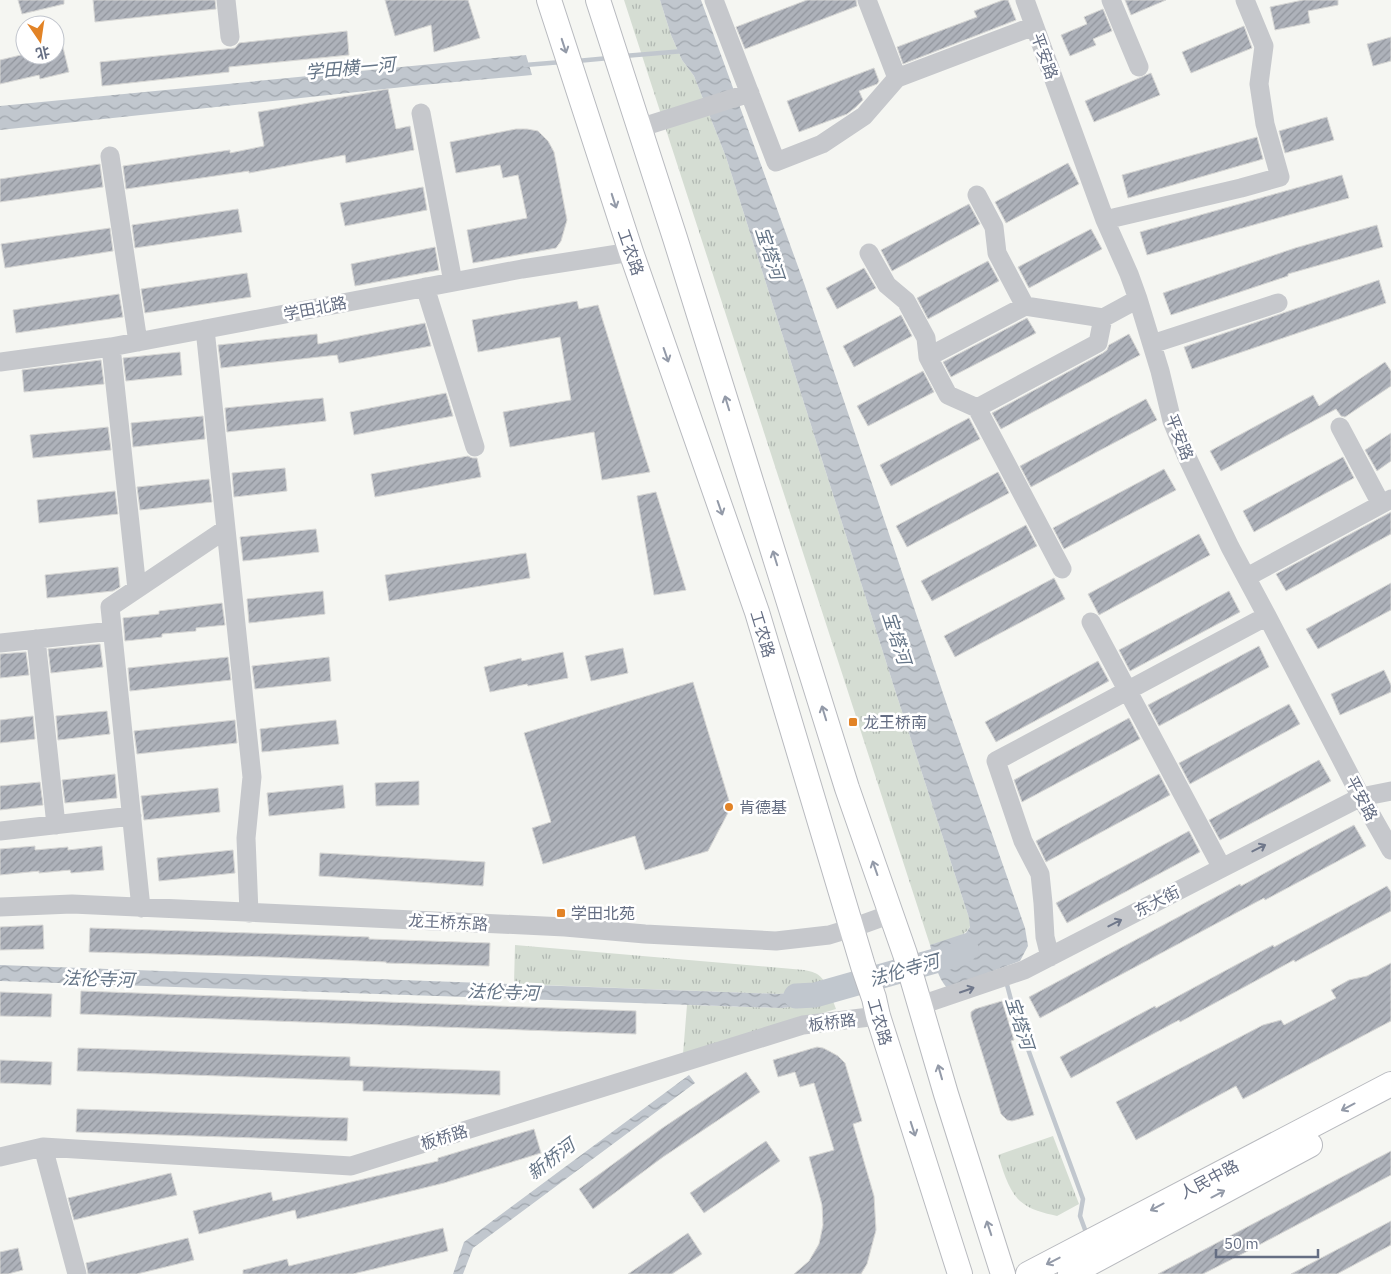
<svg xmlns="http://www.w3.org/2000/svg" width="1391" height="1274" font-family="'IBM Plex Sans','Noto Sans SC',sans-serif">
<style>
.grass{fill:url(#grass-tufts)}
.water{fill:url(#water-waves)}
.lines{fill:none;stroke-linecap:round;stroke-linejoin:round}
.stream{stroke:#c1c7ce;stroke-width:4.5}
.river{stroke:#c1c7ce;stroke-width:25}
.building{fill:url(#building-hatch);stroke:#d7d7d5}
.major-casing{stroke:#b8babf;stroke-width:26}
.minor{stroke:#c6c8cc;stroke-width:19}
.major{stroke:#fff;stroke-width:24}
.oneway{stroke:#939aa8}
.oneway2{stroke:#6f778a}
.poi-dot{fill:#e28326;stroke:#fff;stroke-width:2}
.labels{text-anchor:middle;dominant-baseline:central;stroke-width:5;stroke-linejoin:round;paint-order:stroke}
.street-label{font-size:16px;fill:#656e83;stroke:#fff}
.poi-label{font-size:16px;fill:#656e83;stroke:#fff;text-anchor:start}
.water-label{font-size:18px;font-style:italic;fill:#657587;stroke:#fff}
</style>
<defs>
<pattern id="grass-tufts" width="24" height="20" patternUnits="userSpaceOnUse" patternTransform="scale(1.25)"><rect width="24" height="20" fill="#d5ddd3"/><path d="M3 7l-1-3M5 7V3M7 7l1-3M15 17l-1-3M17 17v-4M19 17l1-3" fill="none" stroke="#b0b7b1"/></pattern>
<pattern id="water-waves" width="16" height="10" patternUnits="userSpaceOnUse" patternTransform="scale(1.25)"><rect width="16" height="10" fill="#c1c7ce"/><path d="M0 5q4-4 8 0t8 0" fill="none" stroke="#a0a6ad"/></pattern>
<pattern id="building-hatch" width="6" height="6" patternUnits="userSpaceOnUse" patternTransform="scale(1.25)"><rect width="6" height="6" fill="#aeb2ba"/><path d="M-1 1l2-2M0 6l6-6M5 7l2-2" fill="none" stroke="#91959d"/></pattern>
</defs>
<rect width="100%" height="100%" fill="#f5f6f2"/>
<!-- grass -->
<path class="grass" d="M 624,0 L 660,0 L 671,35 L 682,60 L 694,76 L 726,157 L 895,690 L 969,918 C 970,921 971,924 970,926 C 968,937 940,942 930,945 Z
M 515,945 L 804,970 C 818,973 820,974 828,987 L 779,994 L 514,984 Z
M 833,1001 L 836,1009 L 683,1054 L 687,1005 L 782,1008 Z
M 1053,1136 L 1079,1204 L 1057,1216 C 1044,1213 1030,1210 1020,1201 C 1008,1190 1003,1170 998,1155 Z"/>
<!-- water -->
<path class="water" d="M 660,0 L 701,0 L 804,283 L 948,708 L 1025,928 L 1028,946 L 1020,961 L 947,988 C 937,977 934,960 930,945 L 966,933 L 970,927 L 969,918 L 895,690 L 726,157 L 694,76 L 682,60 L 671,35 Z
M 526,55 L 532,75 L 422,85 L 0,130 L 0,106 Z
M 0,965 L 779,994 L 828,987 L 833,1001 L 782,1008 L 0,981 Z
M 689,1075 L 695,1083 L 473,1248 L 463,1274 L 453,1274 L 464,1242 Z"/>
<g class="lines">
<!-- stream -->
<path class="stream" d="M 624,56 L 684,51
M 577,61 L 609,58
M 525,65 L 562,62
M 1006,981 L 1014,1011 L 1083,1199 L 1080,1216 L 1087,1235"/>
<!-- river -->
<path class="river" d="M 796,996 L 815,995 L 956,955 L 966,949"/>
</g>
<!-- building -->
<path class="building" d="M 18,0 L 64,0 L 64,4 L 22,14 Z
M 93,0 L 215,0 L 216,9 L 95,22 Z
M 385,0 L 468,0 L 480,38 L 434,52 L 431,25 L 395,36 Z
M 807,0 L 856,0 L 857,6 L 745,49 L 736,27 Z
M 1003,0 L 1008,0 L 1016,20 L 903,64 L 897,47 L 977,17 L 974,11 Z
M 1125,0 L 1166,0 L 1131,15 Z
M 1303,0 L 1338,0 L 1338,5 L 1308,11 L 1310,23 L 1275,30 L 1270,7 Z
M 1103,9 L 1112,31 L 1093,39 L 1096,45 L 1070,56 L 1061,35 L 1087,24 L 1084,17 Z
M 1244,26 L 1252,48 L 1191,73 L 1182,52 Z
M 59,31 L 69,72 L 40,79 L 39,75 L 0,84 L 0,60 L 21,55 L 55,55 L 55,32 Z
M 347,31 L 349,55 L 229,67 L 229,72 L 102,86 L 100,62 L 235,48 L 239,43 Z
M 1391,37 L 1391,61 L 1373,66 L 1367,44 Z
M 874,68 L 879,81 L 877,84 L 859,91 L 863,100 L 856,107 L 847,114 L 799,132 L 787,101 Z
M 1151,73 L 1160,95 L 1094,122 L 1085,101 Z
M 388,89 L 396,129 L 410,126 L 414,150 L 346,163 L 345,155 L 249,173 L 249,171 L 126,189 L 123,166 L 230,150 L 230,153 L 264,146 L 258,112 Z
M 1327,117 L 1334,140 L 1285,153 L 1279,131 Z
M 516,129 L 527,129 L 538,131 L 548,141 L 554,152 L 567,220 L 561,241 L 556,248 L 473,263 L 467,230 L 527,218 L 518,175 L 503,178 L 500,165 L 456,173 L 450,142 Z
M 1257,137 L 1263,159 L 1128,198 L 1122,175 Z
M 1068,163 L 1079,184 L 1006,223 L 995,202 Z
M 100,164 L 103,187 L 0,202 L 0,179 Z
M 1342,175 L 1349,198 L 1147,255 L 1140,232 Z
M 423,187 L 427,210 L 345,226 L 340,203 Z
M 969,204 L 980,224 L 892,271 L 881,250 Z
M 238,209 L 242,232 L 135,248 L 132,225 Z
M 1377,225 L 1383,247 L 1288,274 L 1288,276 L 1171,315 L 1163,293 L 1295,248 Z
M 110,228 L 113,251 L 5,268 L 1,244 Z
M 1091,229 L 1102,249 L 1029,288 L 1018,267 Z
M 435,247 L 439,270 L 355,286 L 351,264 Z
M 988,261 L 999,281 L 928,319 L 917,298 Z
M 864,268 L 876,288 L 837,309 L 826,288 Z
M 247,273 L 251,297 L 145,313 L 141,289 Z
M 1379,280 L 1386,303 L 1192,369 L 1184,347 Z
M 119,294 L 123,317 L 16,333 L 13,310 Z
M 577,301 L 579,309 L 598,305 L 650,472 L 602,480 L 594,432 L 510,447 L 503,412 L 571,400 L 560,337 L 478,352 L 472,320 Z
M 901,315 L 912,336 L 854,367 L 843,346 Z
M 1027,318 L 1036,333 L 951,377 L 943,362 Z
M 425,323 L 431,346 L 339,363 L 337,355 L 221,368 L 218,345 L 317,334 L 318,344 Z
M 1129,334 L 1140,355 L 1001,429 L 992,413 L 1103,353 L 1107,350 L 1109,345 Z
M 180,352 L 182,375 L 126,381 L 123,358 Z
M 101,360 L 104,384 L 24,392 L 22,370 Z
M 1385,362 L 1391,371 L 1391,386 L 1345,417 L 1341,416 L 1336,409 L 1221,471 L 1210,451 L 1313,395 L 1319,406 Z
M 923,371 L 934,392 L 868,426 L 857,406 Z
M 446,393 L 453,416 L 354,435 L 350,412 Z
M 323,398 L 326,421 L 227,432 L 225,408 Z
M 1146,399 L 1157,420 L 1031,487 L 1020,466 Z
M 203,416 L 205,439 L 133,447 L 131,423 Z
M 969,418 L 980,439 L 891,486 L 880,465 Z
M 108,427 L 111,450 L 33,458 L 30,435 Z
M 1391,433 L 1391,461 L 1377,471 L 1365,450 Z
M 468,456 L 472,458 L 477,458 L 481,477 L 375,497 L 371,474 Z
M 1343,457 L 1354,478 L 1254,532 L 1243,511 Z
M 285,468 L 287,491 L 234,497 L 232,473 Z
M 1164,469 L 1176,490 L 1064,549 L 1053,528 Z
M 998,472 L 1009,493 L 907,547 L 896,526 Z
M 209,479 L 212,502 L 140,510 L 137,487 Z
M 115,491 L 118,514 L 39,523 L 37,500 Z
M 656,492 L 686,590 L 654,595 L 637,496 Z
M 1391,512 L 1391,534 L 1286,591 L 1276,574 Z
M 1026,525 L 1037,546 L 932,601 L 921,581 Z
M 316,529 L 319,552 L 243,561 L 240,537 Z
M 1199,534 L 1210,555 L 1099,615 L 1088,594 Z
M 526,553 L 530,578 L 389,601 L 385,575 Z
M 118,567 L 120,587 L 113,591 L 47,598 L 45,575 Z
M 1054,578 L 1065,599 L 955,657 L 944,636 Z
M 1391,583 L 1391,610 L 1318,649 L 1306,629 Z
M 323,591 L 325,614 L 249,623 L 247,599 Z
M 1229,591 L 1240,612 L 1130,671 L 1119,650 Z
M 222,603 L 225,625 L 196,628 L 196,631 L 162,634 L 162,637 L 125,641 L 123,618 L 159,614 L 159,611 Z
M 100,644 L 103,667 L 51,673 L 48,649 Z
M 1259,646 L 1269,667 L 1159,726 L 1148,705 Z
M 623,648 L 628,673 L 591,681 L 585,656 Z
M 26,652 L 29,675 L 0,678 L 0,654 Z
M 563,652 L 568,678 L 528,686 L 527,684 L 490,692 L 484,667 L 521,658 L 522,661 Z
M 228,657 L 231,680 L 130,691 L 128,668 Z
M 329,657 L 331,681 L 255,689 L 252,666 Z
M 1098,661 L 1109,681 L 996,742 L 985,722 Z
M 1384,670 L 1391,685 L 1391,692 L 1340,715 L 1331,694 Z
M 693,682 L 731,807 L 708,851 L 645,870 L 635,836 L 543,864 L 532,828 L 551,822 L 524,733 Z
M 1289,704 L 1300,724 L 1190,784 L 1179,763 Z
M 107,711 L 110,734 L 58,740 L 56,716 Z
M 33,716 L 35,739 L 0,743 L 0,720 Z
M 1129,718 L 1140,739 L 1022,802 L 1014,780 Z
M 235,720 L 237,743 L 137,754 L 134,731 Z
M 336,720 L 339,744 L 262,752 L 260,729 Z
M 1319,760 L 1331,781 L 1220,840 L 1209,820 Z
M 115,774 L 117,798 L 65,803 L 62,780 Z
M 1159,774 L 1170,795 L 1046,862 L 1036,841 Z
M 419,781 L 419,805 L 376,806 L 375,783 Z
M 40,782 L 43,805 L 0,810 L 0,786 Z
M 343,785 L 345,808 L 269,816 L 267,793 Z
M 218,788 L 220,812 L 144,820 L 141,796 Z
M 1354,825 L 1366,846 L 1265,900 L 1264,898 L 1040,1018 L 1029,997 L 1240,884 L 1241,886 Z
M 1189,831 L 1200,852 L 1067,923 L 1056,903 Z
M 35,846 L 35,850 L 68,847 L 68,850 L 102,846 L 104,870 L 71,873 L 70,870 L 39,873 L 39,871 L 0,875 L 0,849 Z
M 233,850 L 235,873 L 159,881 L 157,858 Z
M 320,853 L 485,862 L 483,886 L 319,876 Z
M 1387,886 L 1391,892 L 1391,911 L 1295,962 L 1294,960 L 1180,1022 L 1179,1020 L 1071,1078 L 1060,1057 L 1155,1006 L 1156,1008 L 1273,945 L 1274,947 Z
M 43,925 L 44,949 L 0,950 L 0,927 Z
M 90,928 L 251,933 L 369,937 L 369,939 L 490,943 L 489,966 L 386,963 L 386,962 L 269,957 L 89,952 Z
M 1391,963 L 1391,1021 L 1243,1099 L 1236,1086 L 1136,1140 L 1116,1102 L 1263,1025 L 1281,1020 L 1284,1025 L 1336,998 L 1331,990 L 1349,980 L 1367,976 Z
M 81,991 L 636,1011 L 636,1034 L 80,1014 Z
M 0,992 L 52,994 L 51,1017 L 0,1016 Z
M 1002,1001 L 1014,1040 L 1011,1041 L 1034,1115 L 1012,1121 L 1007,1120 L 1001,1114 L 971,1017 L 971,1012 L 975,1009 Z
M 817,1047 L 823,1048 L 829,1051 L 838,1056 L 845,1063 L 862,1121 L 853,1124 L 874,1196 L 876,1230 L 867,1264 L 861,1274 L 794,1274 L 809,1261 L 819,1244 L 823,1225 L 822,1205 L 809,1157 L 834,1150 L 814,1083 L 800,1087 L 795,1072 L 778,1077 L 773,1060 Z
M 78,1048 L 350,1057 L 350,1066 L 500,1071 L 500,1095 L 363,1091 L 363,1081 L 77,1071 Z
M 0,1060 L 52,1062 L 51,1085 L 0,1083 Z
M 746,1072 L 760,1092 L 663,1157 L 593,1209 L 579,1189 L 661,1129 Z
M 77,1109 L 348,1118 L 347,1141 L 76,1132 Z
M 534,1129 L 541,1153 L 444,1183 L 297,1219 L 295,1210 L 199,1234 L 193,1211 L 271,1192 L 273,1201 L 438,1161 L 438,1158 Z
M 766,1141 L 780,1161 L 704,1213 L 690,1193 Z
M 1391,1151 L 1391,1175 L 1242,1254 L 1203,1274 L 1158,1274 Z
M 171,1173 L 177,1195 L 74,1220 L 68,1198 Z
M 1391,1221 L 1391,1245 L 1337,1274 L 1291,1274 Z
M 443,1228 L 448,1251 L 353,1274 L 243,1274 L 243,1270 L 287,1259 L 289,1266 Z
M 688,1233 L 702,1254 L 672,1274 L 628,1274 Z
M 188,1238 L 194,1260 L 137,1274 L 88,1274 L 86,1263 Z
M 18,1248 L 23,1270 L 8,1274 L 0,1274 L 0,1252 Z"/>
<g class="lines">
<defs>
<path id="major" d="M 549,0 L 631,252 L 757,612 L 863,966 L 874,998 L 878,1016 L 960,1274
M 598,0 L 675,238 L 847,788 L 905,954 L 946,1094 L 1003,1274
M 1028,1274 L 1391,1084
M 1070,1274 L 1310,1145"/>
</defs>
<!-- major casing -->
<use href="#major" class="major-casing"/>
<!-- minor -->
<path class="minor" d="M 226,0 L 230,37
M 714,0 L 776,162 L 822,144 L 864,116 L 897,78 L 1034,26
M 867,0 L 897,78
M 1025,0 L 1105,220 L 1129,274 L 1138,299 L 1160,371 L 1172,421 L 1186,455 L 1230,547 L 1267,616 L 1361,797 L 1391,850
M 1111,0 L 1139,67
M 421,113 L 453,282
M 639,128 L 750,93
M 110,156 L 138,342
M 977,195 L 994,227 L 997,253 L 1025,306 L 1103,318 L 1138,299
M 1105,220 L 1241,188 L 1280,177 L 1265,124 L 1259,84 L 1264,46 L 1245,0
M 869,253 L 887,285 L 906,301 L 926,338 L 928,357 L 948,395 L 977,408 L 1062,569
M 425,287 L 475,447
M 205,329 L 252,777 L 246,838 L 249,913
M 1152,344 L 1278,303
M 111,347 L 137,589
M 928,357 L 1025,306
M 0,362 L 111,347 L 522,269 L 631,252
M 977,408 L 1098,343 L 1103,318
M 1340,427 L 1381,504
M 1247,577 L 1391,499
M 1091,622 L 1222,868
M 36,639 L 56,825
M 0,643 L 112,631
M 0,831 L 132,816
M 0,907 L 72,904 L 565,927 L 645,934 L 776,941 L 829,935 L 852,928 L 891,914
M 141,908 L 110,607 L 226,529
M 1050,957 L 1045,937 L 1043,903 L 1040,874 L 1023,841 L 996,761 L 1267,616
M 921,1005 L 1024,970 L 1222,868 L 1361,797 L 1391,791
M 43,1147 L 77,1274
M 0,1157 L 43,1147 L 351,1166 L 803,1025 L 878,1016"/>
<!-- major -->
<use href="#major" class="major"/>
</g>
<!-- one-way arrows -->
<defs><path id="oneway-shaft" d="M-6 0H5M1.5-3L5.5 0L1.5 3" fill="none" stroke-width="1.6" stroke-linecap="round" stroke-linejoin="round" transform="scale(1.25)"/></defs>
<g class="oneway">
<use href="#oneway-shaft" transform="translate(564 46) rotate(72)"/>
<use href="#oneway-shaft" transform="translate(614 201) rotate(72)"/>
<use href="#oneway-shaft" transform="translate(666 355) rotate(71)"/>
<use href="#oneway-shaft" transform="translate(727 403) rotate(-107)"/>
<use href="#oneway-shaft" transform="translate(720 508) rotate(71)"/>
<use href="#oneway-shaft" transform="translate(775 558) rotate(-107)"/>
<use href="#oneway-shaft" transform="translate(824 713) rotate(-107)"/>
<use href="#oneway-shaft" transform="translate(875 868) rotate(-109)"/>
<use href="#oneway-shaft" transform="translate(940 1072) rotate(-106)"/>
<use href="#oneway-shaft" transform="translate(1348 1107) rotate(152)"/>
<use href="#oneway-shaft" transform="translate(913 1129) rotate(72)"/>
<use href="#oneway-shaft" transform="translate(1218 1194) rotate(-28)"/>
<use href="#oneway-shaft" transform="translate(1157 1207) rotate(152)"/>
<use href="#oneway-shaft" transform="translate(989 1228) rotate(-108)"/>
<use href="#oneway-shaft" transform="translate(1053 1261) rotate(153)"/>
</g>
<g class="oneway2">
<use href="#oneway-shaft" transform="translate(1259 848) rotate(-27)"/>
<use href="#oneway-shaft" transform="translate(1115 923) rotate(-27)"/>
<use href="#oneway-shaft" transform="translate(967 990) rotate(-19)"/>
</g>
<!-- markers -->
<g class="poi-dot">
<rect x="848" y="717" width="10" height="10" rx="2.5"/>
<circle cx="729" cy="807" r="5"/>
<rect x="556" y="908" width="10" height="10" rx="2.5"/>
</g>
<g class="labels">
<!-- street labels -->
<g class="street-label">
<text transform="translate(1045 56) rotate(70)">平安路</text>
<text transform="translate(631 252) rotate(71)">工农路</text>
<text transform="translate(315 308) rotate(-11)">学田北路</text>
<text transform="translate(1180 437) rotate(69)">平安路</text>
<text transform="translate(763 634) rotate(73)">工农路</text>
<text transform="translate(1362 798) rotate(62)">平安路</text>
<text transform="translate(1157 901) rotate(-27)">东大街</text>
<text transform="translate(448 922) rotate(3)">龙王桥东路</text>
<text transform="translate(832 1022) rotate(-7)">板桥路</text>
<text transform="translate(880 1022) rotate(74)">工农路</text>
<text transform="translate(444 1137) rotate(-17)">板桥路</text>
<text transform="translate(1209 1179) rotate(-28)">人民中路</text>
</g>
<!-- poi labels -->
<g class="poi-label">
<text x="863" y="722">龙王桥南</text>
<text x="739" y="807">肯德基</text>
<text x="571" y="913">学田北苑</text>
</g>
<!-- water labels -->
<g class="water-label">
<text transform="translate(350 68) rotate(-5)">学田横一河</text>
<text transform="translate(770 253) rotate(72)">宝塔河</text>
<text transform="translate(897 638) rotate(72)">宝塔河</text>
<text transform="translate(904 970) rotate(-16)">法伦寺河</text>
<text transform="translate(98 979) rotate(2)">法伦寺河</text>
<text transform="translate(503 992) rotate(2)">法伦寺河</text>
<text transform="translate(1020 1023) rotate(72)">宝塔河</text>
<text transform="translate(551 1159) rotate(-37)">新桥河</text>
</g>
</g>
<!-- north arrow -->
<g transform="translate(40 40) rotate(167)"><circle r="24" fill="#ffffff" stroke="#c1c5cd"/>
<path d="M0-4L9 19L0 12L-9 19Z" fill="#e28326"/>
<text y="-8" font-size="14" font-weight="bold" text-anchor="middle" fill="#656e83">北</text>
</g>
<!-- scale -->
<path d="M1216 1249v8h102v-8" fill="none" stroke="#656e83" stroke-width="2.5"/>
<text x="1224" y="1249" font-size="15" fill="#656e83" stroke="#ffffff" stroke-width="4" paint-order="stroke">50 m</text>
</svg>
